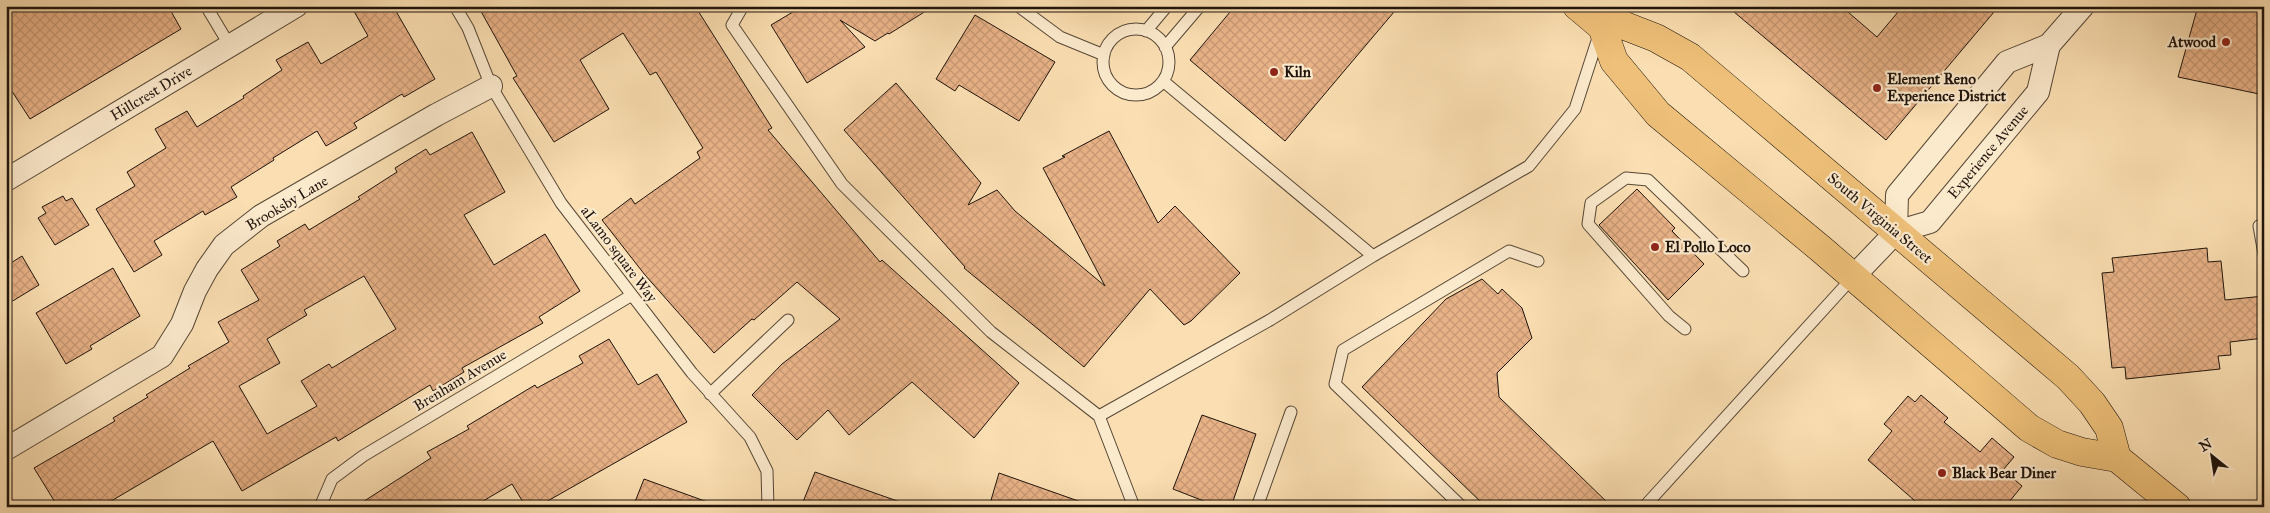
<svg xmlns="http://www.w3.org/2000/svg" width="2270" height="513" font-family="'IM FELL Great Primer',serif">
<style>
.building{fill:url(#building-cross-hatch);stroke:#1f140c;fill-rule:evenodd}
.lines{fill:none;stroke-linecap:round;stroke-linejoin:round}
.lane-casing{stroke:#564736;stroke-width:13}
.street-casing{stroke:#564736;stroke-width:24}
.primary-casing{stroke:#1f140c;stroke-width:29}
.lane{stroke:#fceacd;stroke-width:11}
.street{stroke:#fceacd;stroke-width:22}
.primary{stroke:#eec079;stroke-width:28}
.poi-dot{fill:#8f2418;stroke:#fceacd;stroke-width:2}
.labels{text-anchor:middle;dominant-baseline:central;stroke-width:4.5;stroke-linejoin:round;paint-order:stroke}
.poi-label{font-size:15px;font-weight:bold;fill:#1f140c;stroke:#fceacd;text-anchor:start}
.street-label{font-size:15px;fill:#1f140c;stroke:#fceacd}
</style>
<defs>
<pattern id="building-cross-hatch" width="8" height="8" patternUnits="userSpaceOnUse" patternTransform="scale(1.25)"><rect width="8" height="8" fill="#e8b287"/><path d="M0 0l8 8M0 8l8-8" fill="none" stroke="#c79873"/></pattern>
</defs>
<rect width="100%" height="100%" fill="#fbdfb2"/>
<filter id="stains"><feTurbulence type="fractalNoise" baseFrequency=".004" numOctaves="4"/><feColorMatrix values="0 0 0 0 .2 0 0 0 0 .09 0 0 0 0 .02 0 0 0 .5 -.17"/></filter>
<radialGradient id="worn" r=".72"><stop offset=".6" stop-color="#630" stop-opacity="0"/><stop offset="1" stop-color="#630" stop-opacity=".3"/></radialGradient>
<!-- building -->
<path class="building" d="M 20,6 L 168,6 L 181,29 L 30,119 L 6,82 L 6,14 Z
M 351,6 L 393,6 L 435,79 L 404,97 L 402,94 L 354,123 L 357,128 L 326,146 L 317,131 L 273,158 L 274,160 L 231,187 L 237,197 L 205,215 L 203,211 L 154,241 L 162,255 L 134,272 L 96,209 L 135,186 L 127,172 L 166,148 L 155,129 L 187,111 L 197,127 L 244,98 L 243,96 L 282,70 L 276,60 L 308,42 L 321,64 L 368,36 Z
M 478,6 L 695,6 L 772,128 L 768,130 L 880,262 L 882,260 L 1019,383 L 974,438 L 912,382 L 849,435 L 828,410 L 797,440 L 752,395 L 782,364 L 840,319 L 797,282 L 754,320 L 752,319 L 714,353 L 645,275 L 602,220 L 631,198 L 635,204 L 700,158 L 697,152 L 703,148 L 656,72 L 650,75 L 623,33 L 580,60 L 609,109 L 554,142 L 513,78 L 517,76 Z
M 803,6 L 934,6 L 889,34 L 888,33 L 875,41 L 840,20 L 865,47 L 807,83 L 771,25 Z
M 1235,6 L 1399,6 L 1285,141 L 1190,60 Z
M 1727,6 L 1841,6 L 1877,37 L 1903,6 L 1999,6 L 1886,140 Z
M 2198,6 L 2264,6 L 2264,95 L 2178,77 Z
M 975,15 L 1055,62 L 1019,121 L 959,85 L 955,91 L 936,79 Z
M 896,83 L 981,183 L 968,205 L 997,190 L 1015,211 L 1105,286 L 1043,168 L 1065,157 L 1062,156 L 1109,131 L 1158,223 L 1175,206 L 1240,273 L 1191,321 L 1184,325 L 1150,289 L 1084,367 L 964,268 L 965,267 L 844,130 Z
M 472,132 L 505,192 L 464,215 L 494,265 L 545,234 L 580,291 L 539,317 L 543,323 L 462,368 L 464,372 L 433,391 L 430,385 L 338,441 L 336,437 L 242,491 L 213,441 L 101,507 L 58,507 L 34,468 L 115,421 L 113,418 L 148,397 L 146,395 L 190,368 L 188,366 L 229,342 L 218,322 L 259,300 L 241,270 L 280,246 L 277,241 L 305,224 L 309,230 L 360,199 L 358,197 L 397,172 L 395,168 L 426,149 L 430,155 ZM 364,276 L 396,329 L 332,368 L 329,364 L 301,381 L 317,406 L 267,434 L 239,386 L 280,363 L 267,339 L 307,315 L 304,310 Z
M 1637,189 L 1675,228 L 1672,231 L 1704,264 L 1668,300 L 1599,225 Z
M 63,196 L 66,201 L 72,198 L 89,225 L 55,245 L 38,218 L 46,213 L 42,207 Z
M 2207,248 L 2208,262 L 2221,261 L 2225,300 L 2264,296 L 2264,338 L 2230,342 L 2231,355 L 2218,356 L 2220,369 L 2126,379 L 2125,367 L 2112,368 L 2102,273 L 2114,272 L 2112,258 Z
M 22,256 L 39,285 L 6,305 L 6,266 Z
M 113,268 L 140,316 L 90,346 L 92,349 L 66,364 L 36,313 Z
M 1482,279 L 1498,294 L 1502,289 L 1522,308 L 1532,338 L 1497,373 L 1499,397 L 1612,507 L 1486,507 L 1362,387 L 1446,299 Z
M 609,339 L 638,385 L 657,374 L 687,422 L 537,507 L 526,507 L 512,484 L 473,507 L 355,507 L 431,458 L 427,452 L 469,429 L 467,426 L 535,385 L 537,388 L 583,363 L 579,356 Z
M 1921,395 L 1948,418 L 1944,422 L 1980,452 L 1992,438 L 2014,457 L 2003,470 L 2022,486 L 2005,507 L 1922,507 L 1868,460 L 1892,431 L 1884,424 L 1908,396 L 1915,402 Z
M 1202,415 L 1256,434 L 1231,507 L 1219,507 L 1173,489 Z
M 815,472 L 903,503 L 902,507 L 801,507 Z
M 999,473 L 1084,503 L 1083,507 L 989,507 Z
M 644,479 L 713,504 L 712,507 L 633,507 Z"/>
<g class="lines">
<defs>
<path id="lane" d="M 206,6 L 230,46
M 455,6 L 468,28 L 491,86 L 561,203 L 692,373 L 750,437 L 767,471 L 768,507
M 743,6 L 732,25 L 842,184 L 991,332 L 1099,416 L 1134,507
M 1018,6 L 1060,37 L 1104,55
M1103 62a33 33 0 1 1 66 0a33 33 0 1 1-66 0Z
M 1146,31 L 1167,6
M 1165,47 L 1200,6
M 1163,81 L 1373,256
M 2259,226 L 2264,254
M 1685,329 L 1669,316 L 1588,224 L 1591,203 L 1626,178 L 1648,180 L 1743,271
M 710,394 L 788,320
M 1099,416 L 1270,320 L 1373,256 L 1529,166 L 1575,109 L 1599,35
M 320,507 L 332,479 L 363,456 L 632,295
M 1257,507 L 1291,412
M 1462,507 L 1335,384 L 1343,350 L 1509,251 L 1538,261
M 1644,507 L 1853,277"/>
<path id="street" d="M 6,180 L 296,6
M 1896,232 L 1897,195 L 2007,62 L 2049,45 L 2083,6
M 1853,277 L 1896,232 L 1930,222 L 2038,92 L 2049,45
M 6,449 L 162,356 L 182,324 L 195,291 L 207,269 L 224,245 L 261,216 L 436,115 L 491,86"/>
<path id="primary" d="M 1577,6 L 1602,27 L 1614,61 L 1658,114 L 1821,249 L 2029,428 L 2057,444 L 2082,452 L 2117,458 L 2177,507
M 1602,27 L 1620,24 L 1656,38 L 1690,57 L 2068,377 L 2092,403 L 2109,428 L 2117,458"/>
</defs>
<!-- lane casing -->
<use href="#lane" class="lane-casing"/>
<!-- street casing -->
<use href="#street" class="street-casing"/>
<!-- primary casing -->
<use href="#primary" class="primary-casing"/>
<!-- lane -->
<use href="#lane" class="lane"/>
<!-- street -->
<use href="#street" class="street"/>
<!-- primary -->
<use href="#primary" class="primary"/>
</g>
<!-- markers -->
<g class="poi-dot">
<circle cx="2226" cy="42" r="5"/>
<circle cx="1274" cy="72" r="5"/>
<circle cx="1877" cy="88" r="5"/>
<circle cx="1655" cy="247" r="5"/>
<circle cx="1942" cy="473" r="5"/>
</g>
<g class="labels">
<!-- poi labels -->
<g class="poi-label">
<text x="2216" y="42" text-anchor="end">Atwood</text>
<text x="1284" y="72">Kiln</text>
<text x="1887" y="79">Element Reno<tspan x="1887" dy="17">Experience District</tspan></text>
<text x="1665" y="247">El Pollo Loco</text>
<text x="1952" y="473">Black Bear Diner</text>
</g>
<!-- street labels -->
<g class="street-label">
<text transform="translate(151 93) rotate(-31)">Hillcrest Drive</text>
<text transform="translate(1988 152) rotate(-50)">Experience Avenue</text>
<text transform="translate(287 203) rotate(-31)">Brooksby Lane</text>
<text transform="translate(1880 218) rotate(40)">South Virginia Street</text>
<text transform="translate(619 254) rotate(53)">aLamo square Way</text>
<text transform="translate(460 380) rotate(-31)">Brenham Avenue</text>
</g>
</g>
<!-- margin -->
<rect width="2270" height="513" fill="none" stroke="#fbdfb2" stroke-width="25"/>
<rect x="8" y="8" width="2255" height="498" fill="none" stroke="#1f140c" stroke-width="2.5"/>
<rect x="12" y="12" width="2245" height="488" fill="none" stroke="#1f140c"/>
<!-- north arrow -->
<g transform="translate(2212 456) rotate(330)" stroke="#fceacd" stroke-width="4" paint-order="stroke">
<path d="M0-4L9 19L0 12L-9 19Z" fill="#1f140c"/>
<text y="-8" font-size="14" font-weight="bold" text-anchor="middle" fill="#1f140c">N</text>
</g>
<rect width="100%" height="100%" filter="url(#stains)"/>
<rect width="100%" height="100%" fill="url(#worn)"/>
</svg>
